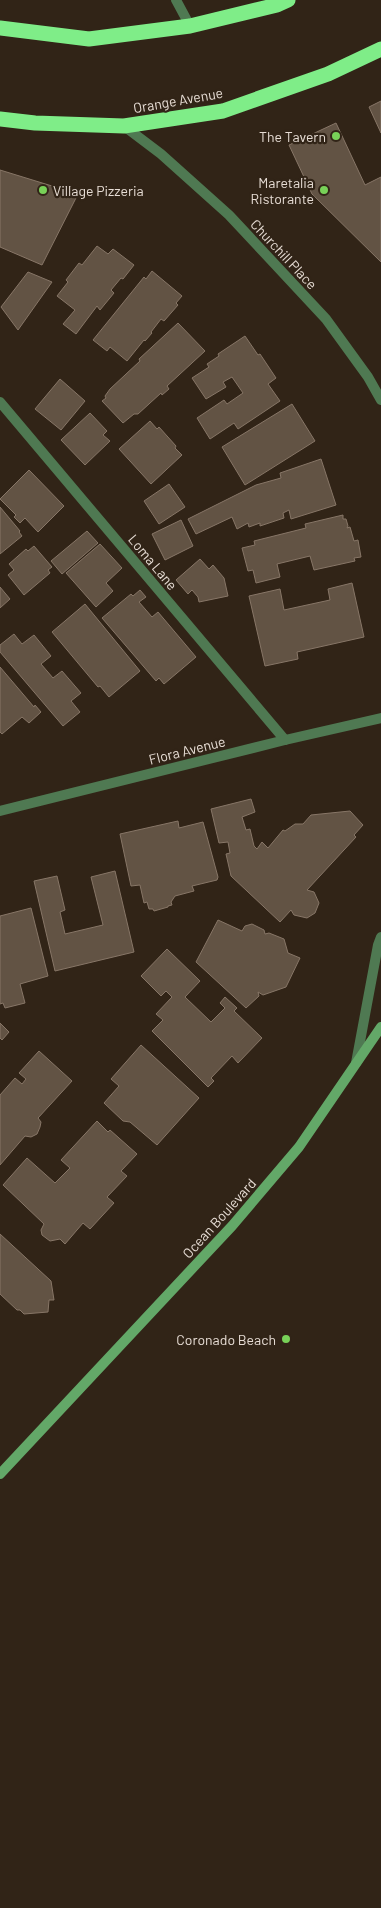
<svg xmlns="http://www.w3.org/2000/svg" width="381" height="1908" font-family="Barlow,sans-serif">
<style>
.building{fill:#625344;stroke:#877667}
.lines{fill:none;stroke-linecap:round;stroke-linejoin:round}
.lane{stroke:#4f7952;stroke-width:10}
.street{stroke:#4f7952;stroke-width:10}
.secondary{stroke:#63a868;stroke-width:10}
.highway{stroke:#7fed88;stroke-width:15}
.poi-dot{fill:#78d158;stroke:#312417;stroke-width:2}
.labels{text-anchor:middle;dominant-baseline:central;stroke-width:4.5;stroke-linejoin:round;paint-order:stroke}
.street-label{font-size:14px;fill:#e7ddd5;stroke:#312417}
.poi-label{font-size:14px;fill:#e7ddd5;stroke:#312417;text-anchor:end}
</style>
<rect width="100%" height="100%" fill="#312417"/>
<!-- building -->
<path class="building" d="M 381,101 L 381,133 L 369,107 Z
M 336,123 L 365,185 L 381,177 L 381,262 L 312,194 L 289,145 Z
M 0,170 L 78,194 L 42,265 L 0,247 Z
M 97,246 L 108,254 L 113,249 L 134,265 L 123,279 L 121,278 L 111,290 L 114,293 L 100,310 L 97,306 L 76,334 L 63,324 L 75,310 L 57,296 L 68,282 L 66,280 L 79,263 L 82,265 Z
M 152,271 L 182,296 L 176,303 L 178,305 L 164,321 L 161,319 L 151,332 L 152,333 L 145,341 L 144,340 L 127,361 L 110,347 L 107,351 L 93,340 L 144,277 L 146,279 Z
M 28,272 L 52,282 L 18,330 L 1,307 Z
M 178,323 L 205,351 L 167,386 L 169,389 L 162,395 L 161,393 L 138,414 L 134,414 L 123,423 L 102,401 L 106,398 L 105,396 L 110,389 L 140,361 L 139,359 Z
M 245,336 L 258,355 L 260,354 L 276,378 L 268,384 L 280,401 L 238,429 L 234,423 L 210,439 L 197,418 L 224,400 L 227,404 L 243,393 L 232,377 L 223,382 L 226,387 L 206,399 L 192,378 L 209,367 L 207,364 L 219,356 L 218,354 Z
M 60,379 L 85,401 L 61,430 L 35,409 Z
M 292,404 L 315,441 L 245,485 L 222,447 Z
M 90,413 L 107,431 L 103,435 L 110,441 L 85,465 L 61,440 Z
M 150,421 L 157,429 L 159,427 L 176,446 L 175,448 L 182,455 L 151,484 L 119,449 Z
M 321,459 L 336,505 L 291,519 L 289,510 L 283,513 L 284,518 L 260,526 L 260,523 L 249,527 L 248,523 L 237,529 L 232,517 L 196,534 L 188,519 L 256,485 L 281,478 L 280,473 Z
M 29,470 L 64,506 L 38,532 L 25,518 L 20,523 L 14,517 L 16,515 L 0,499 Z
M 169,484 L 185,507 L 159,524 L 144,501 Z
M 0,507 L 20,531 L 19,532 L 22,536 L 0,554 Z
M 343,515 L 343,519 L 346,519 L 348,526 L 347,528 L 350,527 L 354,541 L 358,540 L 361,557 L 354,558 L 355,561 L 314,570 L 310,556 L 277,564 L 280,577 L 256,583 L 253,570 L 248,571 L 242,548 L 255,545 L 254,541 L 306,528 L 305,524 Z
M 181,520 L 193,546 L 165,560 L 152,534 Z
M 87,531 L 98,543 L 62,574 L 51,561 Z
M 100,544 L 122,568 L 106,583 L 113,591 L 96,607 L 66,573 Z
M 34,546 L 52,567 L 48,570 L 50,573 L 24,595 L 8,575 L 14,570 L 9,564 L 26,549 L 28,551 Z
M 200,559 L 209,569 L 213,565 L 224,578 L 228,596 L 199,602 L 198,597 L 192,590 L 188,594 L 176,580 Z
M 352,583 L 364,637 L 297,652 L 298,659 L 265,666 L 249,596 L 280,589 L 284,610 L 330,600 L 328,589 Z
M 0,587 L 10,599 L 0,608 Z
M 140,590 L 146,597 L 139,602 L 152,617 L 158,612 L 196,657 L 164,684 L 159,678 L 156,681 L 102,618 L 131,594 L 133,596 Z
M 85,604 L 140,671 L 109,697 L 100,686 L 98,687 L 52,632 Z
M 14,634 L 22,644 L 34,635 L 51,656 L 41,664 L 53,678 L 62,671 L 81,693 L 71,701 L 80,712 L 63,726 L 0,652 L 0,645 Z
M 0,667 L 34,707 L 35,705 L 41,712 L 29,723 L 22,717 L 2,734 L 0,732 Z
M 251,799 L 255,812 L 242,817 L 246,830 L 250,829 L 254,846 L 257,849 L 262,842 L 268,848 L 283,830 L 285,831 L 295,824 L 303,824 L 311,815 L 350,811 L 363,825 L 354,835 L 356,837 L 307,890 L 314,892 L 319,903 L 315,913 L 307,918 L 294,915 L 291,910 L 280,922 L 231,876 L 226,854 L 230,853 L 228,842 L 219,843 L 211,809 Z
M 178,821 L 179,828 L 203,822 L 218,877 L 217,880 L 192,886 L 194,891 L 175,896 L 171,902 L 172,905 L 168,906 L 168,907 L 154,911 L 153,909 L 149,909 L 147,902 L 144,903 L 140,885 L 131,886 L 120,834 Z
M 115,871 L 134,952 L 55,971 L 34,881 L 57,876 L 65,910 L 60,912 L 65,934 L 103,925 L 91,877 Z
M 31,908 L 48,976 L 20,984 L 25,1003 L 5,1008 L 3,1003 L 0,1004 L 0,916 Z
M 218,920 L 242,931 L 245,926 L 252,924 L 264,930 L 265,934 L 269,933 L 284,939 L 288,953 L 300,958 L 286,987 L 263,995 L 258,992 L 259,996 L 246,1008 L 196,962 Z
M 167,949 L 200,981 L 185,997 L 211,1022 L 225,1008 L 220,1003 L 225,997 L 237,1008 L 234,1011 L 262,1038 L 238,1063 L 232,1056 L 211,1078 L 214,1081 L 208,1087 L 152,1031 L 163,1020 L 156,1014 L 172,997 L 166,991 L 161,996 L 141,976 Z
M 0,1023 L 9,1032 L 2,1040 L 0,1038 Z
M 141,1045 L 199,1098 L 157,1145 L 130,1122 L 123,1121 L 104,1103 L 119,1086 L 111,1079 Z
M 39,1051 L 72,1081 L 38,1118 L 41,1122 L 40,1127 L 37,1134 L 31,1137 L 25,1136 L 0,1165 L 0,1095 L 15,1078 L 22,1084 L 26,1079 L 19,1073 Z
M 97,1121 L 108,1132 L 110,1130 L 137,1154 L 121,1171 L 127,1176 L 107,1197 L 114,1203 L 90,1229 L 83,1223 L 65,1244 L 60,1239 L 50,1241 L 42,1235 L 41,1230 L 44,1224 L 3,1185 L 27,1158 L 55,1183 L 70,1168 L 61,1160 Z
M 0,1234 L 51,1281 L 54,1300 L 49,1300 L 48,1312 L 24,1314 L 20,1310 L 17,1310 L 0,1294 Z"/>
<g class="lines">
<!-- lane -->
<path class="lane" d="M 176,0 L 190,26
M 0,402 L 285,740"/>
<!-- street -->
<path class="street" d="M 124,126 L 161,154 L 229,215 L 326,319 L 368,377 L 381,400
M 0,811 L 285,740 L 381,718
M 356,1063 L 378,945 L 381,937"/>
<!-- secondary -->
<path class="secondary" d="M 0,1474 L 232,1226 L 299,1147 L 381,1027"/>
<!-- highway -->
<path class="highway" d="M 0,28 L 89,39 L 190,26 L 277,5 L 288,0
M 0,119 L 35,123 L 124,126 L 223,111 L 328,74 L 381,49"/>
</g>
<!-- markers -->
<g class="poi-dot">
<circle cx="336" cy="136" r="5"/>
<circle cx="43" cy="190" r="5"/>
<circle cx="324" cy="190" r="5"/>
<circle cx="286" cy="1339" r="5"/>
</g>
<g class="labels">
<!-- street labels -->
<g class="street-label">
<text transform="translate(178 100) rotate(-10)">Orange Avenue</text>
<text transform="translate(284 254) rotate(47)">Churchill Place</text>
<text transform="translate(153 562) rotate(50)">Loma Lane</text>
<text transform="translate(187 750) rotate(-14)">Flora Avenue</text>
<text transform="translate(219 1218) rotate(-48)">Ocean Boulevard</text>
</g>
<!-- poi labels -->
<g class="poi-label">
<text x="326" y="136">The Tavern</text>
<text x="314" y="182">Maretalia<tspan x="314" dy="16">Ristorante</tspan></text>
<text x="53" y="190" text-anchor="start">Village Pizzeria</text>
<text x="276" y="1339">Coronado Beach</text>
</g>
</g>
</svg>
